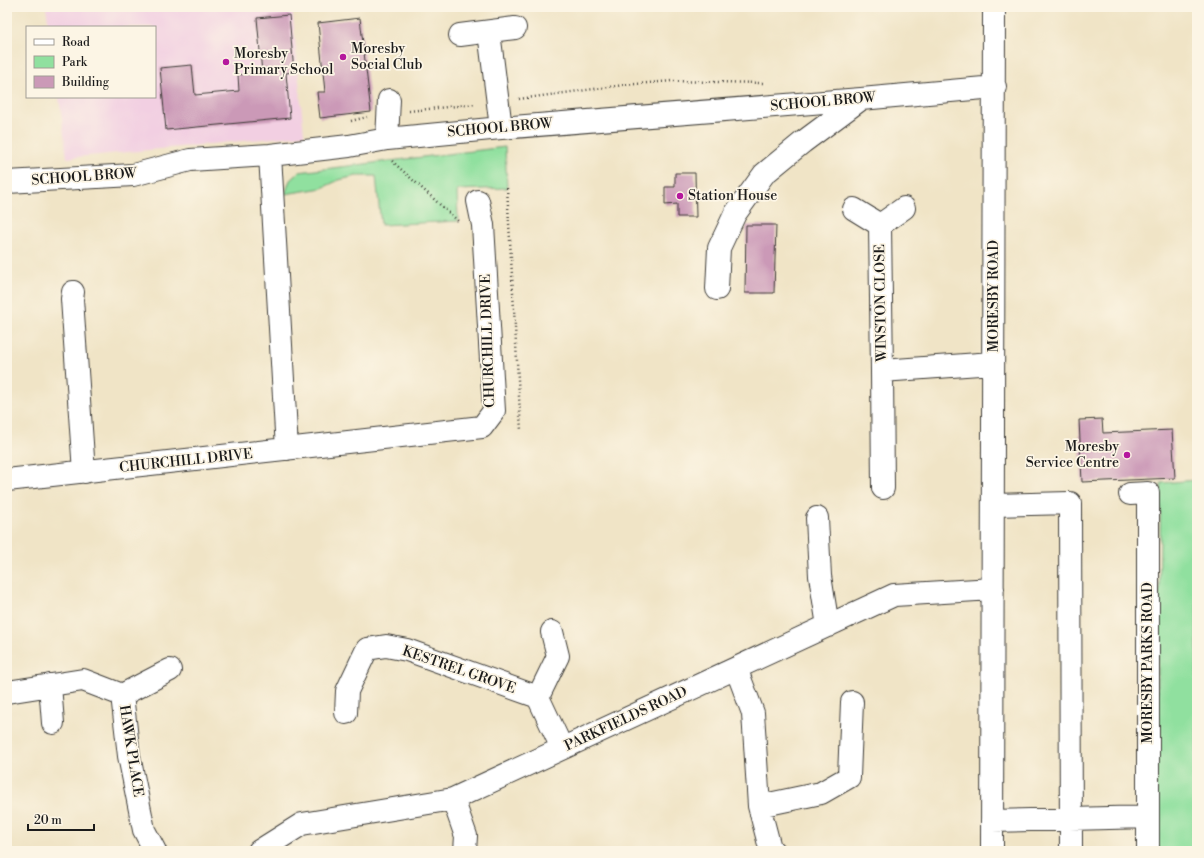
<svg xmlns="http://www.w3.org/2000/svg" width="1204" height="858" font-family="'Libre Bodoni',serif">
<style>
.built{fill:#f2cfe2}
.green{fill:#90e09f;stroke:#567e5e}
.building{fill:#cb99b7}
.lines{fill:none;stroke-linecap:round;stroke-linejoin:round}
.minor-casing{stroke:#3c3a36;stroke-width:24}
.path{stroke:#3c3a36;stroke-width:2.5;stroke-dasharray:1 3;stroke-linecap:butt}
.minor{stroke:#fff;stroke-width:22}
.poi-dot{fill:#b5179e;stroke:#fcf5e5;stroke-width:1.5}
.labels{text-anchor:middle;dominant-baseline:central;stroke-width:3.5;stroke-linejoin:round;paint-order:stroke}
.poi-label{font-size:14px;fill:#1c1c1c;stroke:#fcf5e5;text-anchor:start}
.street-label{font-size:14px;fill:#1c1c1c;stroke:#fcf5e5}
</style>
<rect width="100%" height="100%" fill="#fcf5e5"/>
<filter id="ink" filterUnits="userSpaceOnUse"><feTurbulence type="fractalNoise" baseFrequency=".025" numOctaves="2"/><feDisplacementMap in="SourceGraphic" scale="8" xChannelSelector="R" yChannelSelector="G"/><feConvolveMatrix kernelMatrix="1 2 1 2 8 2 1 2 1" color-interpolation-filters="sRGB"/></filter>
<filter id="wash" filterUnits="userSpaceOnUse"><feTurbulence type="fractalNoise" baseFrequency=".012" numOctaves="4" result="noise"/><feDisplacementMap in="SourceGraphic" scale="16" xChannelSelector="R" yChannelSelector="G"/><feGaussianBlur stdDeviation="0.9" result="paint"/><feColorMatrix in="noise" values="0 0 0 0 0 0 0 0 0 0 0 0 0 0 0 0 0 1.4 0 .05"/><feComposite in="paint" operator="in"/></filter>
<g filter="url(#wash)">
<rect width="100%" height="100%" fill="#f0e4c6"/>
<!-- built -->
<path class="built" d="M 46,7 L 292,7 L 304,135 L 67,158 L 59,97 L 155,97 L 155,27 L 49,27 Z"/>
<!-- green -->
<path class="green" d="M 505,147 L 507,188 L 457,190 L 458,221 L 381,225 L 376,176 L 356,176 L 339,180 L 322,188 L 285,194 L 290,180 L 299,172 Z
M 1197,480 L 1197,851 L 1155,851 L 1161,483 Z"/>
<g id="blocks">
<!-- building -->
<path class="building" d="M 289,15 L 294,72 L 286,73 L 290,118 L 166,130 L 160,68 L 192,65 L 195,95 L 239,91 L 238,75 L 262,73 L 257,18 Z
M 360,18 L 371,112 L 320,118 L 317,92 L 325,92 L 318,23 Z
M 675,173 L 695,173 L 696,217 L 677,217 L 677,204 L 665,205 L 665,187 L 675,187 Z
M 746,225 L 776,225 L 774,293 L 745,293 Z
M 1102,419 L 1103,433 L 1172,430 L 1175,478 L 1082,482 L 1079,420 Z"/>
</g>
</g>
<g filter="url(#ink)">
<use href="#blocks" fill-opacity="0" stroke="#3c3a36" stroke-width="1"/>
<g class="lines">
<defs>
<path id="minor" d="M 489,32 L 501,128
M 460,35 L 515,28
M 387,139 L 389,100
M 270,155 L 287,449
M 7,182 L 133,175 L 190,160 L 270,155 L 349,146 L 387,139 L 501,128 L 861,99 L 995,87
M 904,208 L 880,225 L 882,371 L 993,363
M 854,209 L 880,225
M 717,289 L 719,248 L 735,214 L 764,174 L 803,142 L 861,99
M 73,292 L 72,299 L 84,472
M 882,371 L 883,488
M 7,480 L 482,427 L 494,411 L 483,225 L 478,201
M 1130,494 L 1148,493 L 1148,851
M 993,505 L 1070,503 L 1071,851
M 817,518 L 820,576 L 828,626
M 736,668 L 753,713 L 759,806 L 770,848 L 773,851
M 50,685 L 53,723
M 7,692 L 83,680 L 122,695 L 129,756 L 144,830 L 155,851
M 122,695 L 170,670
M 538,697 L 558,656 L 552,632
M 346,713 L 347,691 L 367,649 L 386,646 L 407,650 L 538,697 L 562,748
M 453,799 L 466,836 L 465,851
M 759,806 L 821,793 L 849,777 L 852,702
M 992,821 L 1148,817
M 259,851 L 302,824 L 453,799 L 894,595 L 993,589
M 992,851 L 994,7"/>
</defs>
<!-- minor casing -->
<use href="#minor" class="minor-casing"/>
<!-- path -->
<path class="path" d="M 519,99 L 624,85 L 672,81 L 763,83
M 409,111 L 476,104
M 351,121 L 367,117
M 392,161 L 458,221
M 507,188 L 521,431"/>
<!-- minor -->
<use href="#minor" class="minor"/>
</g>
</g>
<!-- markers -->
<g class="poi-dot">
<circle cx="343" cy="57" r="4"/>
<circle cx="226" cy="62" r="4"/>
<circle cx="680" cy="196" r="4"/>
<circle cx="1127" cy="455" r="4"/>
</g>
<g class="labels">
<!-- poi labels -->
<g class="poi-label">
<text x="351" y="49">Moresby<tspan x="351" dy="16">Social Club</tspan></text>
<text x="234" y="54">Moresby<tspan x="234" dy="16">Primary School</tspan></text>
<text x="688" y="196">Station House</text>
<text x="1119" y="447" text-anchor="end">Moresby<tspan x="1119" dy="16">Service Centre</tspan></text>
</g>
<!-- street labels -->
<g class="street-label">
<text transform="translate(823 102) rotate(-5)">SCHOOL BROW</text>
<text transform="translate(500 128) rotate(-5)">SCHOOL BROW</text>
<text transform="translate(84 177) rotate(-4)">SCHOOL BROW</text>
<text transform="translate(994 296) rotate(-90)">MORESBY ROAD</text>
<text transform="translate(881 303) rotate(-91)">WINSTON CLOSE</text>
<text transform="translate(488 341) rotate(-92)">CHURCHILL DRIVE</text>
<text transform="translate(186 461) rotate(-6)">CHURCHILL DRIVE</text>
<text transform="translate(1148 663) rotate(-90)">MORESBY PARKS ROAD</text>
<text transform="translate(459 670) rotate(19)">KESTREL GROVE</text>
<text transform="translate(626 719) rotate(-25)">PARKFIELDS ROAD</text>
<text transform="translate(131 751) rotate(81)">HAWK PLACE</text>
</g>
</g>
<!-- margin -->
<rect width="1204" height="858" fill="none" stroke="#fcf5e5" stroke-width="24"/>
<!-- legend -->
<rect x="26" y="26" width="130" height="72" fill="#fcf5e5" stroke="#a29e95"/>
<rect x="34" y="39" width="20" height="6" fill="#ffffff" stroke="#a29e95"/>
<text x="62" y="46" font-size="12" fill="#1c1c1c">Road</text>
<rect x="34" y="56" width="20" height="12" fill="#90e09f" stroke="#a29e95"/>
<text x="62" y="66" font-size="12" fill="#1c1c1c">Park</text>
<rect x="34" y="76" width="20" height="12" fill="#cb99b7" stroke="#a29e95"/>
<text x="62" y="86" font-size="12" fill="#1c1c1c">Building</text>
<!-- scale -->
<path d="M28 824v6h66v-6" fill="none" stroke="#1c1c1c" stroke-width="2"/>
<text x="34" y="824" font-size="12" fill="#1c1c1c" stroke="#fcf5e5" stroke-width="3" paint-order="stroke">20 m</text>
</svg>
